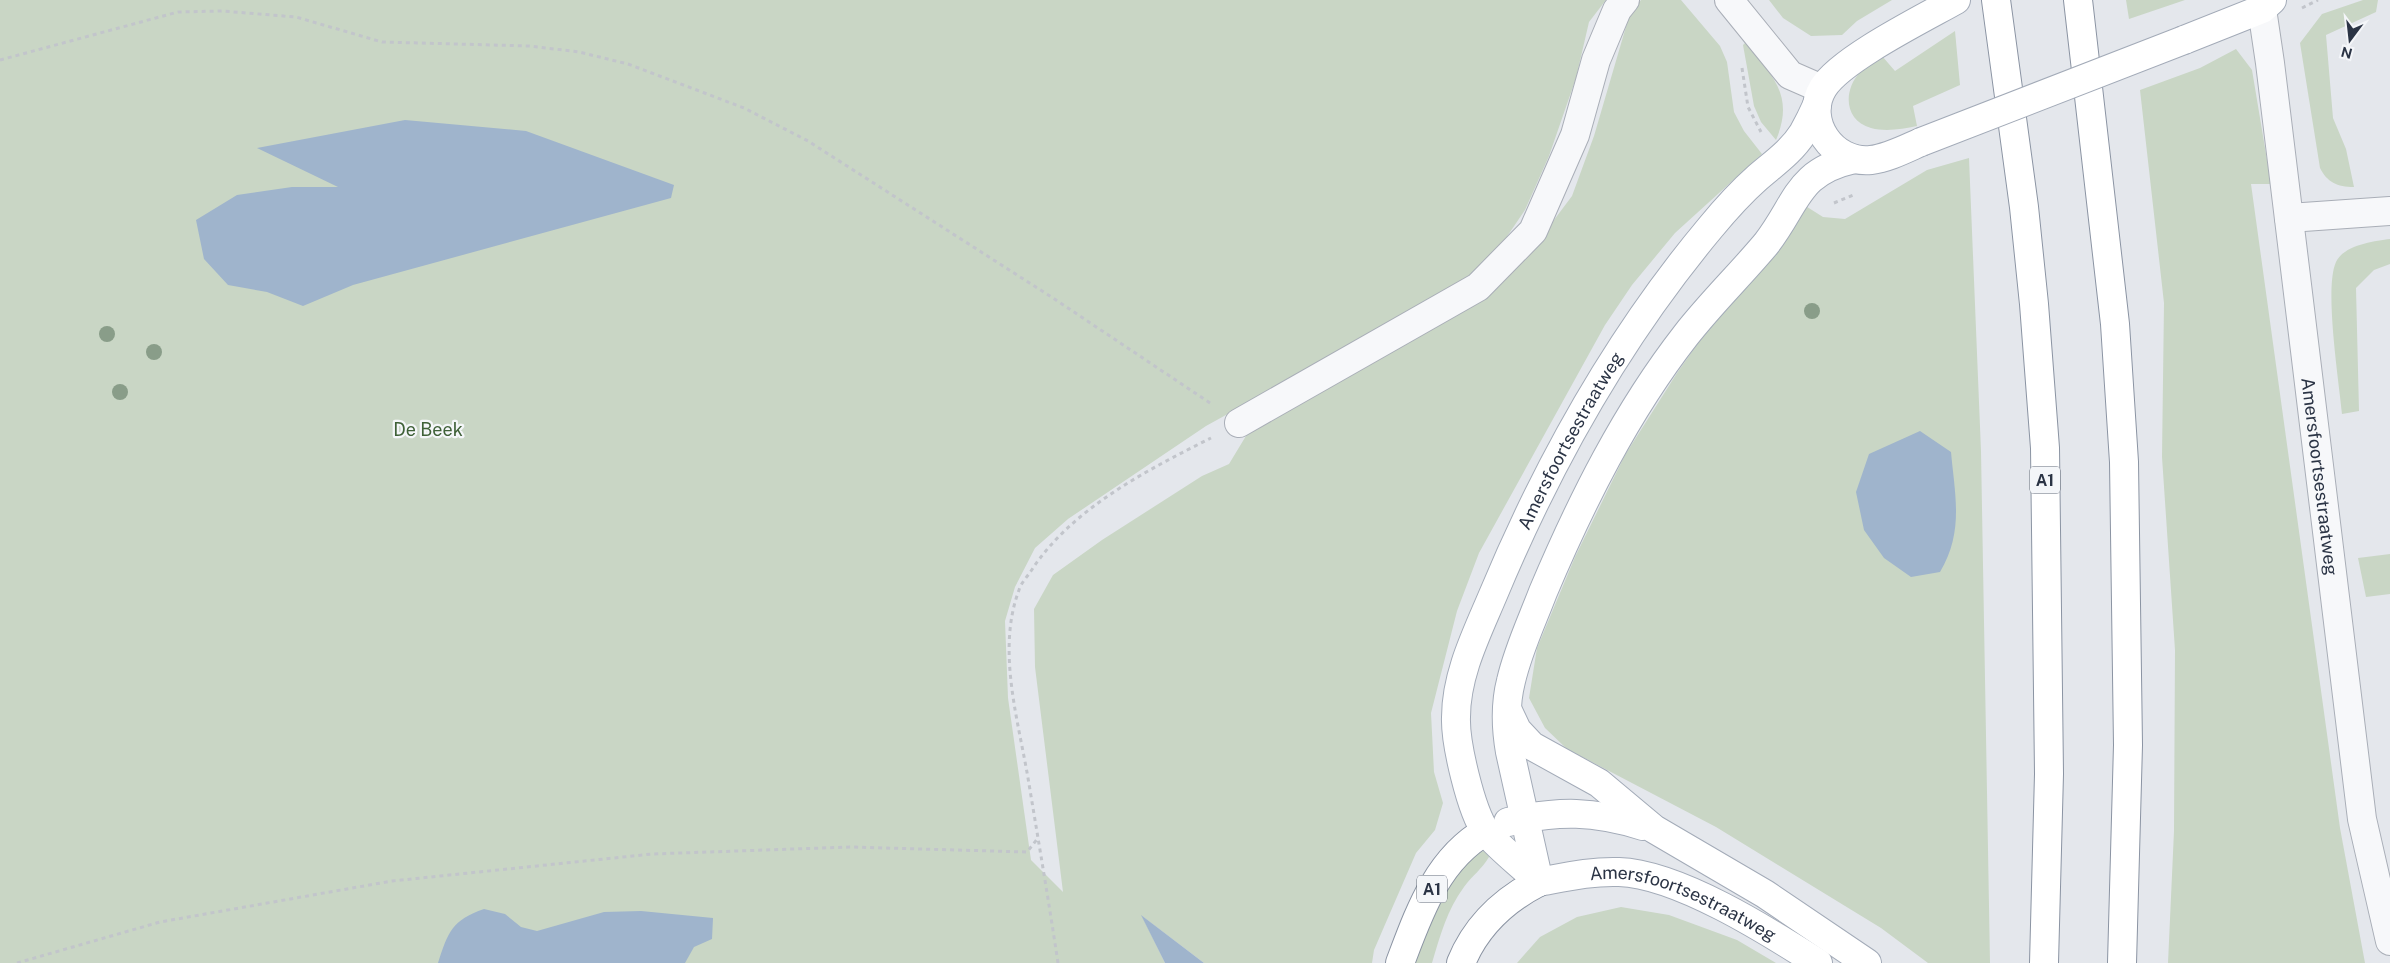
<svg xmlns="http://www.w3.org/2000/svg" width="2390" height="963" font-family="'Public Sans',sans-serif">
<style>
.green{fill:#c9d6c5}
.water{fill:#9fb4cc}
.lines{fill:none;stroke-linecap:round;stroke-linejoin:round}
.minor-casing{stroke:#a9aeb7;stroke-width:30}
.primary-casing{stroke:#a3abb8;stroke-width:30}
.motorway-casing{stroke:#8b94a3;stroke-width:30}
.path{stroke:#c2c5cb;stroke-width:3;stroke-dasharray:4 4;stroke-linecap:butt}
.minor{stroke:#f7f8fa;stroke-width:28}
.primary{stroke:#fff;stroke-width:28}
.motorway{stroke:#fff;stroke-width:28}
.primary-bridge-casing{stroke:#a3abb8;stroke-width:30;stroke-linecap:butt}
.primary-bridge{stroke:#fff;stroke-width:28}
.tree{fill:#899d89}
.labels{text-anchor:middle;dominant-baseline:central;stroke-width:4.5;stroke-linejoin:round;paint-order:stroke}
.shield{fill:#f4f6f9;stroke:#676e7b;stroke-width:1}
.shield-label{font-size:16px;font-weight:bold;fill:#2b3445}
.park-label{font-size:18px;fill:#3f6138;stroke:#f4f6f9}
.street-label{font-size:18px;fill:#2b3445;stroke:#f4f6f9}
</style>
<rect width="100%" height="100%" fill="#e4e7ec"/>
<!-- green -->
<path class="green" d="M 0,0 L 1606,0 L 1589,22 L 1576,78 L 1549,156 L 1525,210 L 1491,260 L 1467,279 L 1369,336 L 1206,426 L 1068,519 L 1035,548 L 1015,587 L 1005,621 L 1008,698 L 1031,860 L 1063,892 L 1035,667 L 1034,609 L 1053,575 L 1102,540 L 1202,476 L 1229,464 L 1252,426 L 1539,240 L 1572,196 L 1594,136 L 1630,13 L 1641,0 L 1681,0 L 1720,46 L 1727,62 L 1734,112 L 1744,131 L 1762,154 L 1675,233 L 1632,285 L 1605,325 L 1479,553 L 1457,611 L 1431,713 L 1434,772 L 1443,803 L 1435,830 L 1416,853 L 1374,950 L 1372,963 L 1204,963 L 1142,916 L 1165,963 L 0,963 Z
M 1769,0 L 1892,0 L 1857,21 L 1842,35 L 1811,36 L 1783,18 Z
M 2126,0 L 2185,0 L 2129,19 Z
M 2363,0 L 2378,0 L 2376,12 L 2326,35 L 2333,118 L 2346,149 L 2354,187 C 2337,187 2327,182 2320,168 L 2300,43 L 2322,14 Z
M 1955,31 L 1960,85 L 1913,106 L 1917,126 C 1902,129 1886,132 1871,128 C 1844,120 1843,91 1860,72 C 1866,66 1875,61 1882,56 L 1895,71 Z
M 1746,42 C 1772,76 1795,95 1776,140 L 1761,122 L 1754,106 L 1743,45 Z
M 2236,49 L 2252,70 L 2271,184 L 2251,184 L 2340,828 L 2365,963 L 2168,963 L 2174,831 L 2175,650 L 2162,457 L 2164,303 L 2140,90 L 2200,68 Z
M 1969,158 L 1981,451 L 1990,963 L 1928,963 L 1881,928 L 1716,827 L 1567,749 L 1545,728 L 1529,698 L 1537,648 L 1575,557 L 1625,455 L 1677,373 L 1712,323 L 1804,205 L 1823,217 L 1845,219 L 1927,170 Z
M 2390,239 L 2390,264 L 2374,270 L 2356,288 L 2359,411 L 2342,414 C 2339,381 2324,288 2336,262 C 2344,245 2374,241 2390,239 Z
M 2390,554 L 2390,594 L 2366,597 L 2358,558 Z
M 1487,850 L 1489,857 C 1482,869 1472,876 1464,887 C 1447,910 1440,936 1432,963 L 1413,963 C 1420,944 1427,915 1438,898 C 1447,884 1472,852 1487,850 Z
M 1621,907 L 1669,915 L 1737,940 L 1776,963 L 1517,963 L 1540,937 L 1577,917 Z"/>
<!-- water -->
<path class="water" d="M 405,120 L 526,131 L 674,185 L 671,198 L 353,285 L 303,306 L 267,292 L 228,285 L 204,259 L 196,220 L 237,195 L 292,187 L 338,187 L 257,148 Z
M 1920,431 L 1951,452 C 1955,496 1964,532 1940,572 L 1911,577 L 1884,558 L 1864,530 L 1856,492 L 1869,454 Z
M 484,909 L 505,914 L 521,927 L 537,931 L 604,912 L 641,911 L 713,918 L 712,939 L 694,947 L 685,963 L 438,963 C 448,932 452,920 484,909 Z
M 1141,915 L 1204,963 L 1165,963 Z"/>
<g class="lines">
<defs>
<g id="minor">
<path d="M 1729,0 L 1790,75 L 1822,89"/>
<path id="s1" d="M 2262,9 L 2270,63 L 2362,819 L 2390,941"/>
<path d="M 2289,218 L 2390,211"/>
<path d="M 1239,423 L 1478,287 L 1533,231 L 1575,135 L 1596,60 L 1617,10 L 1625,0"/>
</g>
<g id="primary">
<path d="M 2184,40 L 2262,9 L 2272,0"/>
<path d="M 1921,142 C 1905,149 1888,158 1871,160 C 1833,164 1803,121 1823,88 C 1841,59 1924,18 1956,0"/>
<path d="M 1508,711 L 1517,730 L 1532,746 L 1599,783 L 1654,829 L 1765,894 L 1867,963"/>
<path d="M 1508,822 C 1559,810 1594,811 1643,826"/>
<path id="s2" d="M 1539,882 C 1523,866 1500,849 1486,832 C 1471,811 1455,743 1456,717 C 1456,674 1477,633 1493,595 C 1548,463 1618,338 1710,228 C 1724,211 1740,193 1757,178 C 1773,164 1791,152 1803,133 C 1808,124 1813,114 1817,105"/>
<path d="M 1539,882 L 1510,752 C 1506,729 1505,704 1511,681 C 1518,650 1532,621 1543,592 C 1581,502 1626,412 1686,335 C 1711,303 1740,275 1766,244 C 1798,203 1796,172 1854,159"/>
<path id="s3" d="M 1539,882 C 1566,877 1592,871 1619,872 C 1678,874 1768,931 1818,963"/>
</g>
<path id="motorway" d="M 1996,0 L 2024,207 L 2034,304 L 2045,448 L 2049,774 L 2044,963
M 2078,0 L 2115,324 L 2124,462 L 2128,745 L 2122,963
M 1400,963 C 1419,913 1437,859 1486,831
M 1461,963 C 1476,926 1504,900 1539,882"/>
</defs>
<!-- minor casing -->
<use href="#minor" class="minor-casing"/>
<!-- primary casing -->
<use href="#primary" class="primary-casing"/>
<!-- motorway casing -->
<use href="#motorway" class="motorway-casing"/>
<!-- path -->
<path class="path" d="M 2302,8 L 2318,0
M 0,60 L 178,12 L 222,11 L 296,17 L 382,42 L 530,46 L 579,52 L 628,64 L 744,108 L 808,141 L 1053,298 L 1213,405
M 1742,68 L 1748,107 L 1761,132
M 1834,203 L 1856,194
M 17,963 L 160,922 L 392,881 L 652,854 L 850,847 L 1027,852 L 1038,838
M 1058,963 C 1049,903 1039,844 1029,784 C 1019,722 996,651 1019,590 C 1021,583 1027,577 1031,571 C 1071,509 1147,470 1211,438"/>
<!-- minor -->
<use href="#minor" class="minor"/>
<!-- primary -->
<use href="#primary" class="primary"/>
<!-- motorway -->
<use href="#motorway" class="motorway"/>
<defs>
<path id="primary-bridge" d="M 1921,142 L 2184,40"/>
</defs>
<!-- primary-bridge casing -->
<use href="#primary-bridge" class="primary-bridge-casing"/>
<!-- primary-bridge -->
<use href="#primary-bridge" class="primary-bridge"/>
</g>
<!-- trees -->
<g class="tree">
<circle cx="1812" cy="311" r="8"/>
<circle cx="107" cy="334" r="8"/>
<circle cx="154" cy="352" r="8"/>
<circle cx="120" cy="392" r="8"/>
</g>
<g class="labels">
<!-- shield labels -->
<g class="shield">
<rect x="2030" y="466.5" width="30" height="27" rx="4"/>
<rect x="1417" y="875.5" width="30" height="27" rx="4"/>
</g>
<g class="shield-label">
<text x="2045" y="480">A1</text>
<text x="1432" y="889">A1</text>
</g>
<!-- park labels -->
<g class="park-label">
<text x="428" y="429">De Beek</text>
</g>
<!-- street labels -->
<g class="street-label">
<text stroke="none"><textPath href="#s2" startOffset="494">Amersfoortsestraatweg</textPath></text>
<text stroke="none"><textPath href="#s1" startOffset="471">Amersfoortsestraatweg</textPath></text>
<text stroke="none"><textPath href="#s3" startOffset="151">Amersfoortsestraatweg</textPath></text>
</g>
</g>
<!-- north arrow -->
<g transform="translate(2350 40) rotate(195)" stroke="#f4f6f9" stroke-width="4" paint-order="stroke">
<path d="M0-4L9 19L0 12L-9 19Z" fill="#2b3445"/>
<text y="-8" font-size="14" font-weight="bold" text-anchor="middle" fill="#2b3445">N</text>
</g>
</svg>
